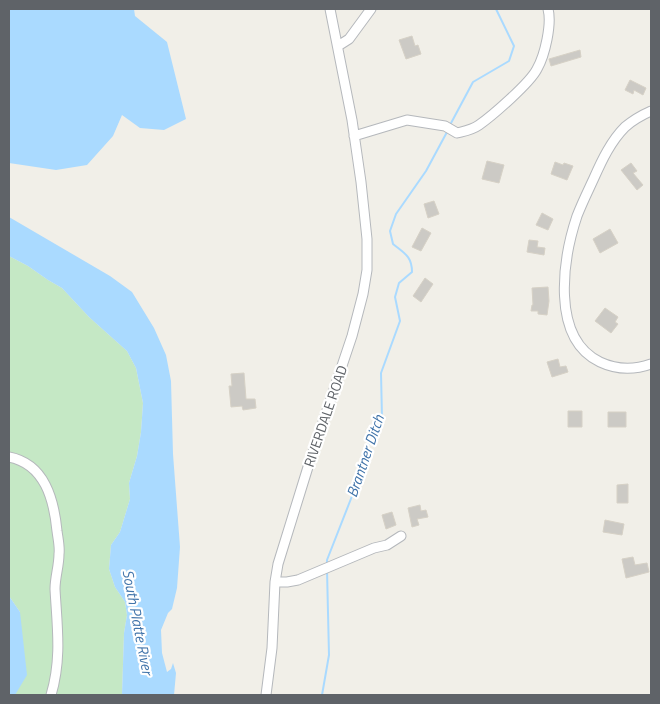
<svg xmlns="http://www.w3.org/2000/svg" width="660" height="704" font-family="'Titillium Web',sans-serif">
<style>
.green{fill:#c5e8c5}
.water{fill:#aadaff}
.lines{fill:none;stroke-linecap:round;stroke-linejoin:round}
.stream{stroke:#aadaff;stroke-width:2}
.building{fill:#cccac5;stroke:#d6d1c6}
.minor-casing{stroke:#b5b8bc;stroke-width:11}
.minor{stroke:#fff;stroke-width:9}
.labels{text-anchor:middle;dominant-baseline:central;stroke-width:4.5;stroke-linejoin:round;paint-order:stroke}
.street-label{font-size:14px;fill:#5f6368;stroke:#fff}
.water-label{font-size:15px;font-style:italic;fill:#4174aa;stroke:#fff}
</style>
<rect width="100%" height="100%" fill="#f1efe8"/>
<!-- green -->
<path class="green" d="M 9,256 L 28,266 L 48,280 L 62,288 L 89,317 L 127,351 L 136,368 L 143,403 L 141,432 L 137,456 L 129,483 L 130,499 L 120,532 L 111,545 L 109,569 L 115,587 L 125,602 L 127,615 L 124,633 L 122,695 L 13,695 L 15,695 L 20,612 L 9,596 Z"/>
<!-- water -->
<path class="water" d="M 9,9 L 134,9 L 135,16 L 167,42 L 186,119 L 164,130 L 140,128 L 122,115 L 113,136 L 87,165 L 56,170 L 9,163 Z
M 9,217 L 110,276 L 132,292 L 154,328 L 166,355 L 171,381 L 173,454 L 180,547 L 177,588 L 172,609 L 168,613 L 161,630 L 162,653 L 167,672 L 171,669 L 173,663 L 176,673 L 174,695 L 122,695 L 124,633 L 127,615 L 125,602 L 115,587 L 109,569 L 111,545 L 120,532 L 130,499 L 129,483 L 137,456 L 141,432 L 143,403 L 136,368 L 127,351 L 89,317 L 62,288 L 48,280 L 28,266 L 9,256 Z
M 9,596 L 20,612 L 27,675 L 15,695 L 9,695 Z"/>
<g class="lines">
<!-- stream -->
<path class="stream" d="M 450,125 L 473,82 L 509,61 L 514,46 L 496,9
M 327,566 L 327,560 L 354,491 L 363,455 L 382,418 L 381,373 L 400,321 L 395,297 L 399,283 L 412,272 C 412,256 404,253 393,244 L 390,231 L 396,214 L 426,171 L 447,132
M 322,695 L 329,655 L 327,570"/>
</g>
<!-- building -->
<path class="building" d="M 412,36 L 415,46 L 418,45 L 421,54 L 406,59 L 399,40 Z
M 580,50 L 581,57 L 551,66 L 549,59 Z
M 630,80 L 646,88 L 643,95 L 634,90 L 633,94 L 625,90 Z
M 487,161 L 504,165 L 499,183 L 482,179 Z
M 555,162 L 563,165 L 564,163 L 573,166 L 567,180 L 551,174 Z
M 631,163 L 637,171 L 633,173 L 643,185 L 637,190 L 621,170 Z
M 434,201 L 439,214 L 428,218 L 424,204 Z
M 542,213 L 553,219 L 548,230 L 536,225 Z
M 422,228 L 431,233 L 421,251 L 412,247 Z
M 610,229 L 618,243 L 600,253 L 593,239 Z
M 529,240 L 538,241 L 537,247 L 545,248 L 544,255 L 527,252 Z
M 425,278 L 433,284 L 421,302 L 413,296 Z
M 548,287 L 549,301 L 547,315 L 538,314 L 538,311 L 531,311 L 532,305 L 533,305 L 532,288 Z
M 605,308 L 618,317 L 615,322 L 618,324 L 611,333 L 595,321 Z
M 558,359 L 560,367 L 566,366 L 568,372 L 552,377 L 547,362 Z
M 244,373 L 246,399 L 255,399 L 256,408 L 243,410 L 242,406 L 231,407 L 229,386 L 232,386 L 231,374 Z
M 568,411 L 582,411 L 582,427 L 568,427 Z
M 608,412 L 626,412 L 626,427 L 608,427 Z
M 628,484 L 628,503 L 617,503 L 617,485 Z
M 420,505 L 421,511 L 426,510 L 428,517 L 417,519 L 419,525 L 412,527 L 408,508 Z
M 392,512 L 396,525 L 386,529 L 382,515 Z
M 605,520 L 624,524 L 622,535 L 603,532 Z
M 633,557 L 635,565 L 647,563 L 649,572 L 626,578 L 622,559 Z"/>
<g class="lines">
<defs>
<path id="minor" d="M 338,46 L 349,39 L 371,9
M 651,111 C 642,115 633,120 625,127 C 611,141 602,160 594,178 C 588,191 582,203 577,216 C 563,258 550,338 600,362 C 617,370 634,370 651,364
M 354,136 L 407,120 L 445,126 L 457,133 C 465,131 472,130 479,125 C 492,116 530,83 537,69 C 545,55 552,24 548,9
M 9,457 C 45,464 54,500 57,531 C 58,539 60,547 59,554 C 59,566 55,577 55,589 C 57,626 62,658 51,695
M 275,582 L 287,582 L 298,580 L 374,548 L 387,545 L 401,536
M 266,695 L 272,648 L 275,582 L 278,564 L 308,467 L 352,336 L 363,294 L 367,270 L 367,239 L 361,182 L 352,120 L 330,9"/>
</defs>
<!-- minor casing -->
<use href="#minor" class="minor-casing"/>
<!-- minor -->
<use href="#minor" class="minor"/>
</g>
<g class="labels">
<!-- street labels -->
<g class="street-label">
<text transform="translate(325 416) rotate(-71)">RIVERDALE ROAD</text>
</g>
<!-- water labels -->
<g class="water-label">
<text transform="translate(365 456) rotate(-71)">Brantner Ditch</text>
<text transform="translate(138 622) rotate(79)">South Platte River</text>
</g>
</g>
<!-- border -->
<rect width="660" height="704" fill="none" stroke="#5f6368" stroke-width="20"/>
</svg>
